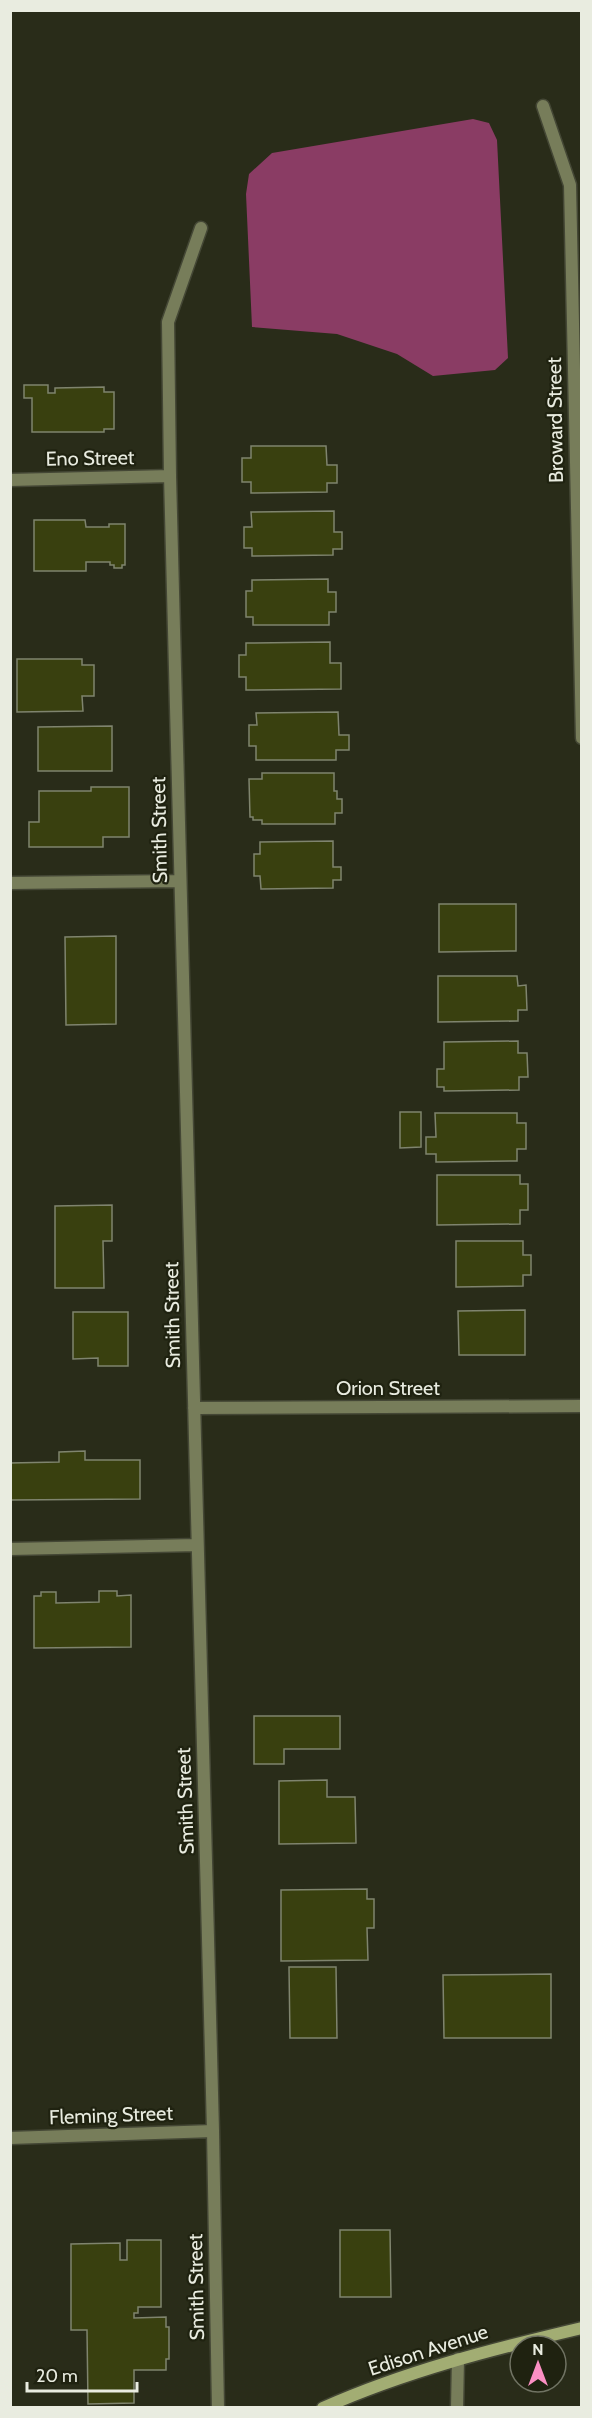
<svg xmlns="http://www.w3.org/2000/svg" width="592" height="2418" font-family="Cabin,sans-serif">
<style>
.water{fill:#8a3c64}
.building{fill:#39400f;stroke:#7f846e;stroke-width:1.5}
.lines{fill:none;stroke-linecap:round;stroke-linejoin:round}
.street-casing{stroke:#444735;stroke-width:15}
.secondary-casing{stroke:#444735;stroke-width:15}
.street{stroke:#777d5a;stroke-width:12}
.secondary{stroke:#a2ad73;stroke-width:12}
.labels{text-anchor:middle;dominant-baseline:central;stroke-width:4.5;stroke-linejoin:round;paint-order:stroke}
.street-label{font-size:20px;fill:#e9ece0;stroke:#1f2210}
</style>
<rect width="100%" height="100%" fill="#292c19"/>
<!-- water -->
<path class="water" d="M 473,119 L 489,123 L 497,140 L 508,358 L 495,370 L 433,376 L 397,354 L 337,334 L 252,327 L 246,194 L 249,174 L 272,153 Z"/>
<!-- building -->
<path class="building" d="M 24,385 L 48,385 L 48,393 L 55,393 L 55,388 L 104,387 L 104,392 L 114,392 L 114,429 L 104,429 L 104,432 L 32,432 L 32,398 L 24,398 Z
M 251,446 L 326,446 L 327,465 L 337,465 L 337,483 L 327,483 L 327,492 L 251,493 L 251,482 L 242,482 L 242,458 L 251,458 Z
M 334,511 L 334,532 L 342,532 L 342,549 L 333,549 L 333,555 L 252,556 L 252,548 L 244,548 L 244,527 L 252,527 L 251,512 Z
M 34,520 L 85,520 L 86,527 L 109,527 L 109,524 L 125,524 L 125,565 L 122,565 L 122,568 L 114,568 L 114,565 L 110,565 L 110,562 L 86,562 L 86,571 L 34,571 Z
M 328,579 L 328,592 L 336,592 L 336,612 L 329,612 L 329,625 L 253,625 L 253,617 L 246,617 L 246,591 L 252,591 L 252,580 Z
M 330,642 L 330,663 L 341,663 L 341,689 L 246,690 L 246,677 L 239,677 L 239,655 L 246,655 L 246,643 Z
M 17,659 L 82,659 L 82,665 L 94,665 L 94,696 L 82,696 L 83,711 L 17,712 Z
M 338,712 L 339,735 L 349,735 L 349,750 L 336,750 L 336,760 L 256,760 L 256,746 L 249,746 L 249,725 L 257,725 L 256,713 Z
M 112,726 L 112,771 L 38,771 L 38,727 Z
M 262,773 L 334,773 L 334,791 L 337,791 L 337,799 L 342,799 L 342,813 L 335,813 L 335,824 L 262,824 L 262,820 L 253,820 L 253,817 L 250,817 L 249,779 L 262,779 Z
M 91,787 L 129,787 L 129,837 L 103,837 L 103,847 L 29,847 L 29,822 L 39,822 L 39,791 L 91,791 Z
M 333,841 L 333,867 L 341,867 L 341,880 L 333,880 L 333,888 L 261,889 L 260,876 L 254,876 L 254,854 L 260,854 L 260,842 Z
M 439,904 L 516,904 L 516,951 L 439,952 Z
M 116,936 L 116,1024 L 66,1025 L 65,937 Z
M 438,976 L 517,976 L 518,986 L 526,985 L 527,1010 L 518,1010 L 518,1021 L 438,1022 Z
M 518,1041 L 518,1053 L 527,1053 L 528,1077 L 519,1077 L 519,1090 L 444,1091 L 444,1087 L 437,1087 L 437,1069 L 444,1069 L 444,1042 Z
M 400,1112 L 421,1112 L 421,1147 L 400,1148 Z
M 435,1113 L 517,1113 L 517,1123 L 526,1123 L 526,1149 L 517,1149 L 517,1161 L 436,1162 L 436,1154 L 426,1154 L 426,1137 L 436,1137 Z
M 437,1175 L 520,1175 L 520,1184 L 528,1184 L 528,1210 L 520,1210 L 520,1224 L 437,1225 Z
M 112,1205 L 112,1241 L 103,1241 L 104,1288 L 55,1288 L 55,1206 Z
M 456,1241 L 523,1241 L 523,1255 L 531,1255 L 531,1275 L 523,1275 L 523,1286 L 456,1287 Z
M 525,1310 L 525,1355 L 459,1355 L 458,1311 Z
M 73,1312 L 128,1312 L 128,1366 L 98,1366 L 98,1358 L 73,1359 Z
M 85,1451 L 85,1460 L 140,1460 L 140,1499 L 10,1500 L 10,1463 L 59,1462 L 59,1452 Z
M 99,1591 L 117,1591 L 117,1596 L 131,1595 L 131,1647 L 34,1648 L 34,1596 L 41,1596 L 41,1592 L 56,1592 L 56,1603 L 99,1602 Z
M 254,1716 L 340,1716 L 340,1749 L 284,1749 L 284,1764 L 254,1764 Z
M 327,1780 L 327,1797 L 355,1797 L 356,1843 L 279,1844 L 279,1781 Z
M 367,1889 L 367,1899 L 374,1899 L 374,1928 L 367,1928 L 368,1960 L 281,1961 L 281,1890 Z
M 289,1967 L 336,1967 L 337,2038 L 290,2038 Z
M 551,1974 L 551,2038 L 444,2038 L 443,1975 Z
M 340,2230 L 390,2230 L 391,2297 L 340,2297 Z
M 127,2240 L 161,2240 L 161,2307 L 138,2307 L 138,2313 L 134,2313 L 134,2318 L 166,2317 L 166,2327 L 169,2327 L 169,2359 L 166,2359 L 166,2370 L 134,2370 L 134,2403 L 88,2404 L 87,2330 L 71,2330 L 71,2244 L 120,2243 L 120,2260 L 127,2260 Z"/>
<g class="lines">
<defs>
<path id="street" d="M 543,106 L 570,185 L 582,738
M 201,228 L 168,322 L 170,476 L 213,2131 L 218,2408
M 10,480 L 170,476
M 10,883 L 180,881
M 194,1408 L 582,1406
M 10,1549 L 197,1545
M 10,2138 L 213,2131
M 457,2408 L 458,2359"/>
<path id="secondary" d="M 323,2408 C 406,2371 493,2349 582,2328"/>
</defs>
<!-- street casing -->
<use href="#street" class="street-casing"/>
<!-- secondary casing -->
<use href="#secondary" class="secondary-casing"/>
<!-- street -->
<use href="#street" class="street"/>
<!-- secondary -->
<use href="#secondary" class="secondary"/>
</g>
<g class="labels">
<!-- street labels -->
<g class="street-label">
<text transform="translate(555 420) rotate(-91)">Broward Street</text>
<text transform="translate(90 458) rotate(-1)">Eno Street</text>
<text transform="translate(159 830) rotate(-91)">Smith Street</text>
<text transform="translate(172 1315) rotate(-91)">Smith Street</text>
<text x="388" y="1388">Orion Street</text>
<text transform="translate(185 1801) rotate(-92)">Smith Street</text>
<text transform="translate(111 2115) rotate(-2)">Fleming Street</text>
<text transform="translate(196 2287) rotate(-91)">Smith Street</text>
<text transform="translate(428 2350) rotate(-18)">Edison Avenue</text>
</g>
</g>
<!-- border -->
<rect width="592" height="2418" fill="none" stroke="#e9ece0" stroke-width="24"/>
<!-- north arrow -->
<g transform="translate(538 2364)"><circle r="28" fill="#1f2210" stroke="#707363" stroke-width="1.5"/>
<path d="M0-4.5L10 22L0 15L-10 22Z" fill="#fb8fc3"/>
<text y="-9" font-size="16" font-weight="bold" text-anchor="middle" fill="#e9ece0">N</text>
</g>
<!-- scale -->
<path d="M27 2382v9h110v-9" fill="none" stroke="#e9ece0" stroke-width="3"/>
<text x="36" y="2382" font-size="18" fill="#e9ece0" stroke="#1f2210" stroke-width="4.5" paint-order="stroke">20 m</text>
</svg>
